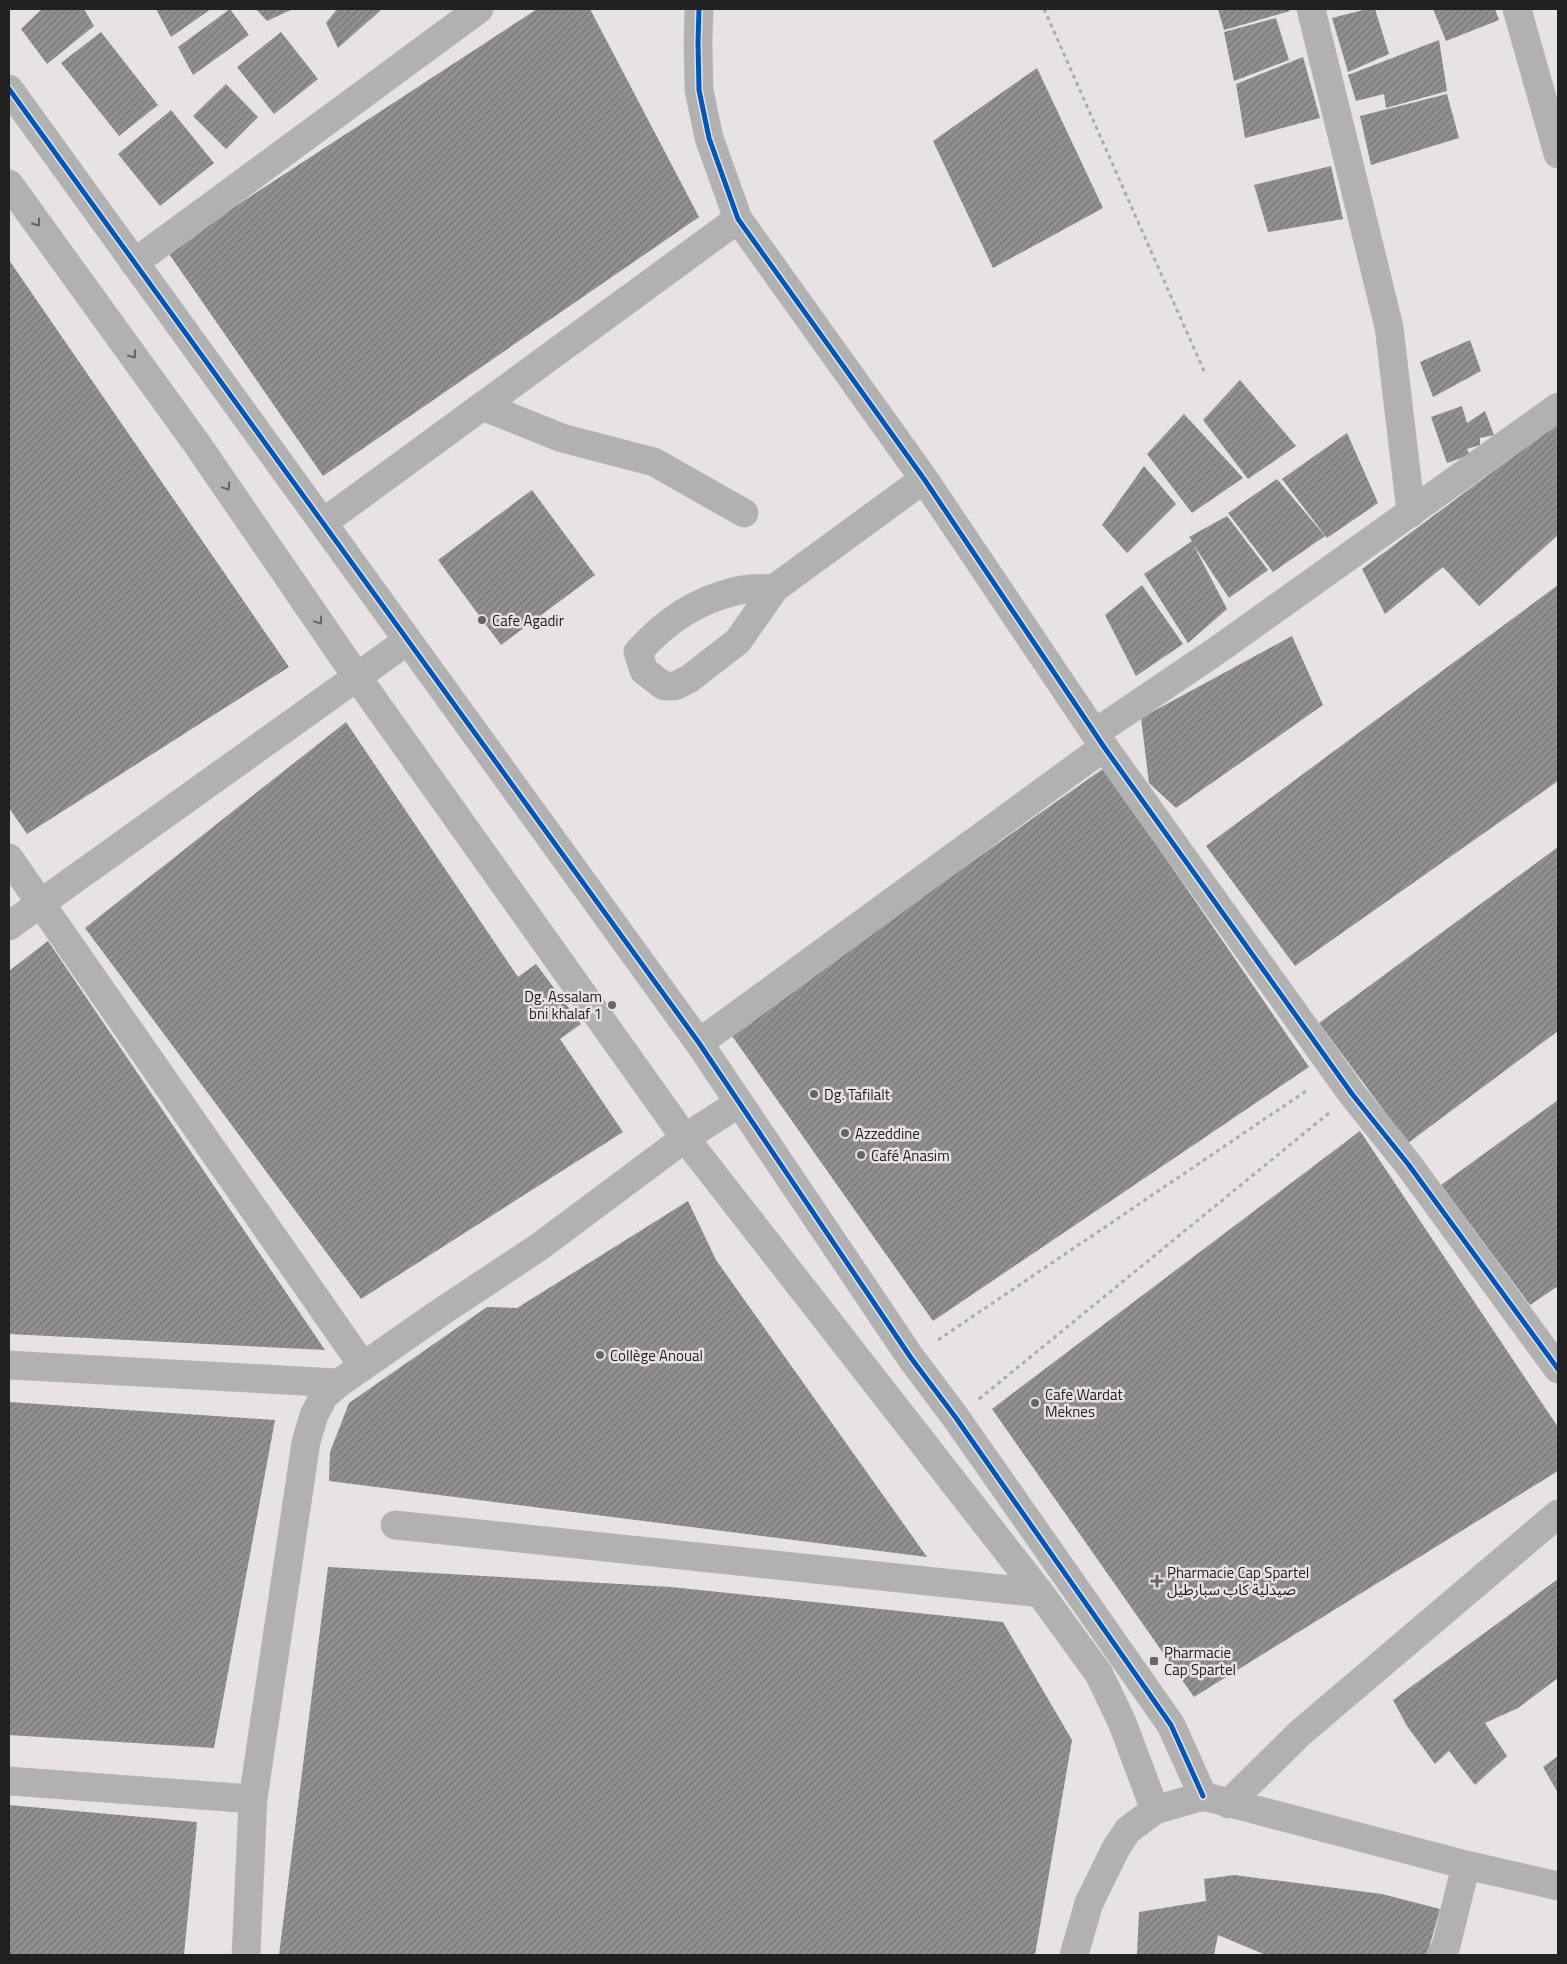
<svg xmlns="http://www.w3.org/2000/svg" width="1567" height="1964" font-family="'Titillium Web','Noto Sans Arabic',sans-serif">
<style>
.building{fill:url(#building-hatch)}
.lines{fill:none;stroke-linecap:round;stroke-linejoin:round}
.minor-casing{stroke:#c3c0c1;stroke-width:29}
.path{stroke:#adacac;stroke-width:3;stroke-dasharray:4 4;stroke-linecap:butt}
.minor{stroke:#b2b1b1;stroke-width:28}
.cycleway-casing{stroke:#e8e1e4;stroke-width:8}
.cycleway{stroke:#0057b8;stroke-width:5}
.oneway{stroke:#636162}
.poi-dot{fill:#676465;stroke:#e8e1e4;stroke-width:2}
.labels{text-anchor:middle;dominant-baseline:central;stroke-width:5;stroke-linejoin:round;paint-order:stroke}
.poi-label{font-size:15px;fill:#222021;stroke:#e8e1e4;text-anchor:start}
</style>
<defs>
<pattern id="building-hatch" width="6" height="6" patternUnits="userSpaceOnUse" patternTransform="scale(1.25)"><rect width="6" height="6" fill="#929090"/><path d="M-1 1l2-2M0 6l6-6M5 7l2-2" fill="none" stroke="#777575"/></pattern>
</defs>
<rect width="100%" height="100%" fill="#e7e2e4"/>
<!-- building -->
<path class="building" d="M 42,9 L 84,9 L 94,26 L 47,64 L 21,29 Z
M 156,9 L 211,9 L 171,37 Z
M 230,9 L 249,35 L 193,75 L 178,47 Z
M 256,9 L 293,9 L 267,21 Z
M 337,9 L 382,9 L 338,48 L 326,23 Z
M 537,9 L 590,9 L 699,217 L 323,476 L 167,251 Z
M 1218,9 L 1289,9 L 1290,11 L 1224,30 Z
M 1367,9 L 1375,9 L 1389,54 L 1348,72 L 1332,18 Z
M 1433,9 L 1495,9 L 1499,20 L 1446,41 Z
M 1276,18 L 1289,60 L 1234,81 L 1224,32 Z
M 101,32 L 158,105 L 119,136 L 61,63 Z
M 281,32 L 318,79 L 274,114 L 237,67 Z
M 1439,40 L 1447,91 L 1386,108 L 1384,94 L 1356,101 L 1348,75 Z
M 1303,57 L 1320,118 L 1245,138 L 1236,84 Z
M 1037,68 L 1103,208 L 993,268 L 933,141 Z
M 226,84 L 258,117 L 226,149 L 193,116 Z
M 1447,94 L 1459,138 L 1371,165 L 1360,116 Z
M 171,110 L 214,163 L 160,206 L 118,154 Z
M 1331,166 L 1343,219 L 1268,232 L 1254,185 Z
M 9,260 L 289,667 L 27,834 L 9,808 Z
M 1470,340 L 1481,371 L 1433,397 L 1420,362 Z
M 1240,380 L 1296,446 L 1248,479 L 1203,420 Z
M 1462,406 L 1467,423 L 1485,411 L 1494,435 L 1480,438 L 1480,445 L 1467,449 L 1470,455 L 1447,463 L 1431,417 Z
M 1184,414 L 1243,478 L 1192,513 L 1147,454 Z
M 1558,423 L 1558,535 L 1479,606 L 1443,567 L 1385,614 L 1362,569 Z
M 1347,433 L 1378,503 L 1327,538 L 1282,479 Z
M 1144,466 L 1176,504 L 1127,553 L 1102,525 Z
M 1277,479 L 1325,536 L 1273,572 L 1228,513 Z
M 532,490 L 595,575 L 501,645 L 438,560 Z
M 1227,516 L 1268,570 L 1229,598 L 1193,544 L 1227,609 L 1188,643 L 1144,574 L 1192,541 L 1189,537 Z
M 1142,585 L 1183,644 L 1136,676 L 1105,615 Z
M 1558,585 L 1558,781 L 1295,966 L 1206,846 Z
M 1292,636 L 1323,705 L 1176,808 L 1149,783 L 1141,718 Z
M 346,722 L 518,977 L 536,964 L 581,1024 L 560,1039 L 623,1132 L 361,1299 L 85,928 Z
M 1104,768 L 1309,1067 L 933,1321 L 730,1033 Z
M 1558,847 L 1558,1031 L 1408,1143 L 1319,1023 Z
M 48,941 L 325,1350 L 9,1334 L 9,971 Z
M 1558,1100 L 1558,1286 L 1530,1305 L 1441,1185 Z
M 1360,1131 L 1558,1427 L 1558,1471 L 1194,1697 L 992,1409 Z
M 688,1201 L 716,1260 L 927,1557 L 329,1481 L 330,1452 L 349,1403 L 487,1307 L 517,1308 Z
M 9,1402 L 275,1420 L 214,1748 L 9,1735 Z
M 328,1567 L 671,1587 L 1003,1622 L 1072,1740 L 1035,1955 L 279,1955 Z
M 1558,1579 L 1558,1678 L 1518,1708 L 1485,1723 L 1507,1756 L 1475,1785 L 1449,1751 L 1435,1764 L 1407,1726 L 1393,1700 Z
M 1558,1756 L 1558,1793 L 1543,1767 Z
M 9,1805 L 197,1822 L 184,1955 L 9,1955 Z
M 1234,1875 L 1382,1894 L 1440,1909 L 1427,1955 L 1266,1955 L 1218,1935 L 1214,1955 L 1137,1955 L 1139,1912 L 1206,1901 L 1204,1879 Z"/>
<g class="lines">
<defs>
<path id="minor" d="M 699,9 L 698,42 L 699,90 L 709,138 L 738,219 L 924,479 L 1104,747 L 1352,1094 L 1408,1164 L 1558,1369
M 1311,9 L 1389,327 L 1411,513
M 1517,9 L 1558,154
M 9,89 L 699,1043 L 911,1358 L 956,1418 L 1171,1725 L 1203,1796
M 9,184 L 197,444 L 357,677 L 685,1138 L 1040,1593 L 1099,1674 L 1122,1722 L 1155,1810
M 134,263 L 479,9
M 482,406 L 562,438 L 654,462 L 744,513
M 324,522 L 738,219
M 775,588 C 762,589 748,588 736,591 C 695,601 666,621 638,652 L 644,671 L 664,686 L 675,686 L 689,679 L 738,641 L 775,588 L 924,479
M 1095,733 L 1219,649 L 1558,407
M 9,858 L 363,1366
M 9,926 L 407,641
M 699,1043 L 1104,747
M 9,1365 L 339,1383
M 395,1525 L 1040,1593
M 9,1781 L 253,1799
M 1228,1804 L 1300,1733 L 1558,1514
M 246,1955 L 253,1799 L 306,1442 L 314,1415 L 324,1396 L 339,1383 L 441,1312 L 539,1247 L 685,1138 L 739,1103
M 1074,1955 L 1089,1903 L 1116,1848 L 1128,1830 L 1155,1810 L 1203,1796 L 1466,1865 L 1558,1886
M 1441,1955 L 1446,1946 L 1466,1865"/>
</defs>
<!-- minor casing -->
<use href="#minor" class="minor-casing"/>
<!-- path -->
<path class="path" d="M 1044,9 L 1204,371
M 938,1340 L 1309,1089
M 979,1399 L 1329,1113"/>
<!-- minor -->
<use href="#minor" class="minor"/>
<defs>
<path id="cycleway" d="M 699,9 L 698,42 L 699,90 L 709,138 L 738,219 L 924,479 L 1104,747 L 1352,1094 L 1408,1164 L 1558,1369
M 9,89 L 699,1043 L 911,1358 L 956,1418 L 1171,1725 L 1203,1796"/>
</defs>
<!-- cycleway casing -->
<use href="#cycleway" class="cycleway-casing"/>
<!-- cycleway -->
<use href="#cycleway" class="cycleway"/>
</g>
<!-- one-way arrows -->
<defs><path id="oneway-chevron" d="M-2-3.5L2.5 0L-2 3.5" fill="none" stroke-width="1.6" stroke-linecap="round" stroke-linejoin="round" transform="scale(1.25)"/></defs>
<g class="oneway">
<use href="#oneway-chevron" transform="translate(37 223) rotate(54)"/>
<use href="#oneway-chevron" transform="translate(133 355) rotate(54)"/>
<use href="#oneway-chevron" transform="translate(227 487) rotate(56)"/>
<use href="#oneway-chevron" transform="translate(319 621) rotate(56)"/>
</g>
<!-- markers -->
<g class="poi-dot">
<circle cx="482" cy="620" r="5"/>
<circle cx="612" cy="1005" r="5"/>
<circle cx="814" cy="1094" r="5"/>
<circle cx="845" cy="1133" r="5"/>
<circle cx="861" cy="1155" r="5"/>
<circle cx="600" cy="1355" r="5"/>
<circle cx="1035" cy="1403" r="5"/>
<path d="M1154.5 1573.5h5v5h5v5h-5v5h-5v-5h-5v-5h5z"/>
<rect x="1149" y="1656" width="10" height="10" rx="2.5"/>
</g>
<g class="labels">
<!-- poi labels -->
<g class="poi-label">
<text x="492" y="620">Cafe Agadir</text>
<text x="602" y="996" text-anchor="end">Dg. Assalam<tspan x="602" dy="17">bni khalaf 1</tspan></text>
<text x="824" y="1094">Dg. Tafilalt</text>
<text x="855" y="1133">Azzeddine</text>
<text x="871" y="1155">Café Anasim</text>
<text x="610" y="1355">Collège Anoual</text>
<text x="1045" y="1394">Cafe Wardat<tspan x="1045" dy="17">Meknes</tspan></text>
<text x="1167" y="1572">Pharmacie Cap Spartel<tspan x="1167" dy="17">صيدلية كاب سبارطيل</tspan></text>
<text x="1164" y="1652">Pharmacie<tspan x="1164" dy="17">Cap Spartel</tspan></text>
</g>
</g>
<!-- border -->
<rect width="1567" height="1964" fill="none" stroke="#222021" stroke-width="20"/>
</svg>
